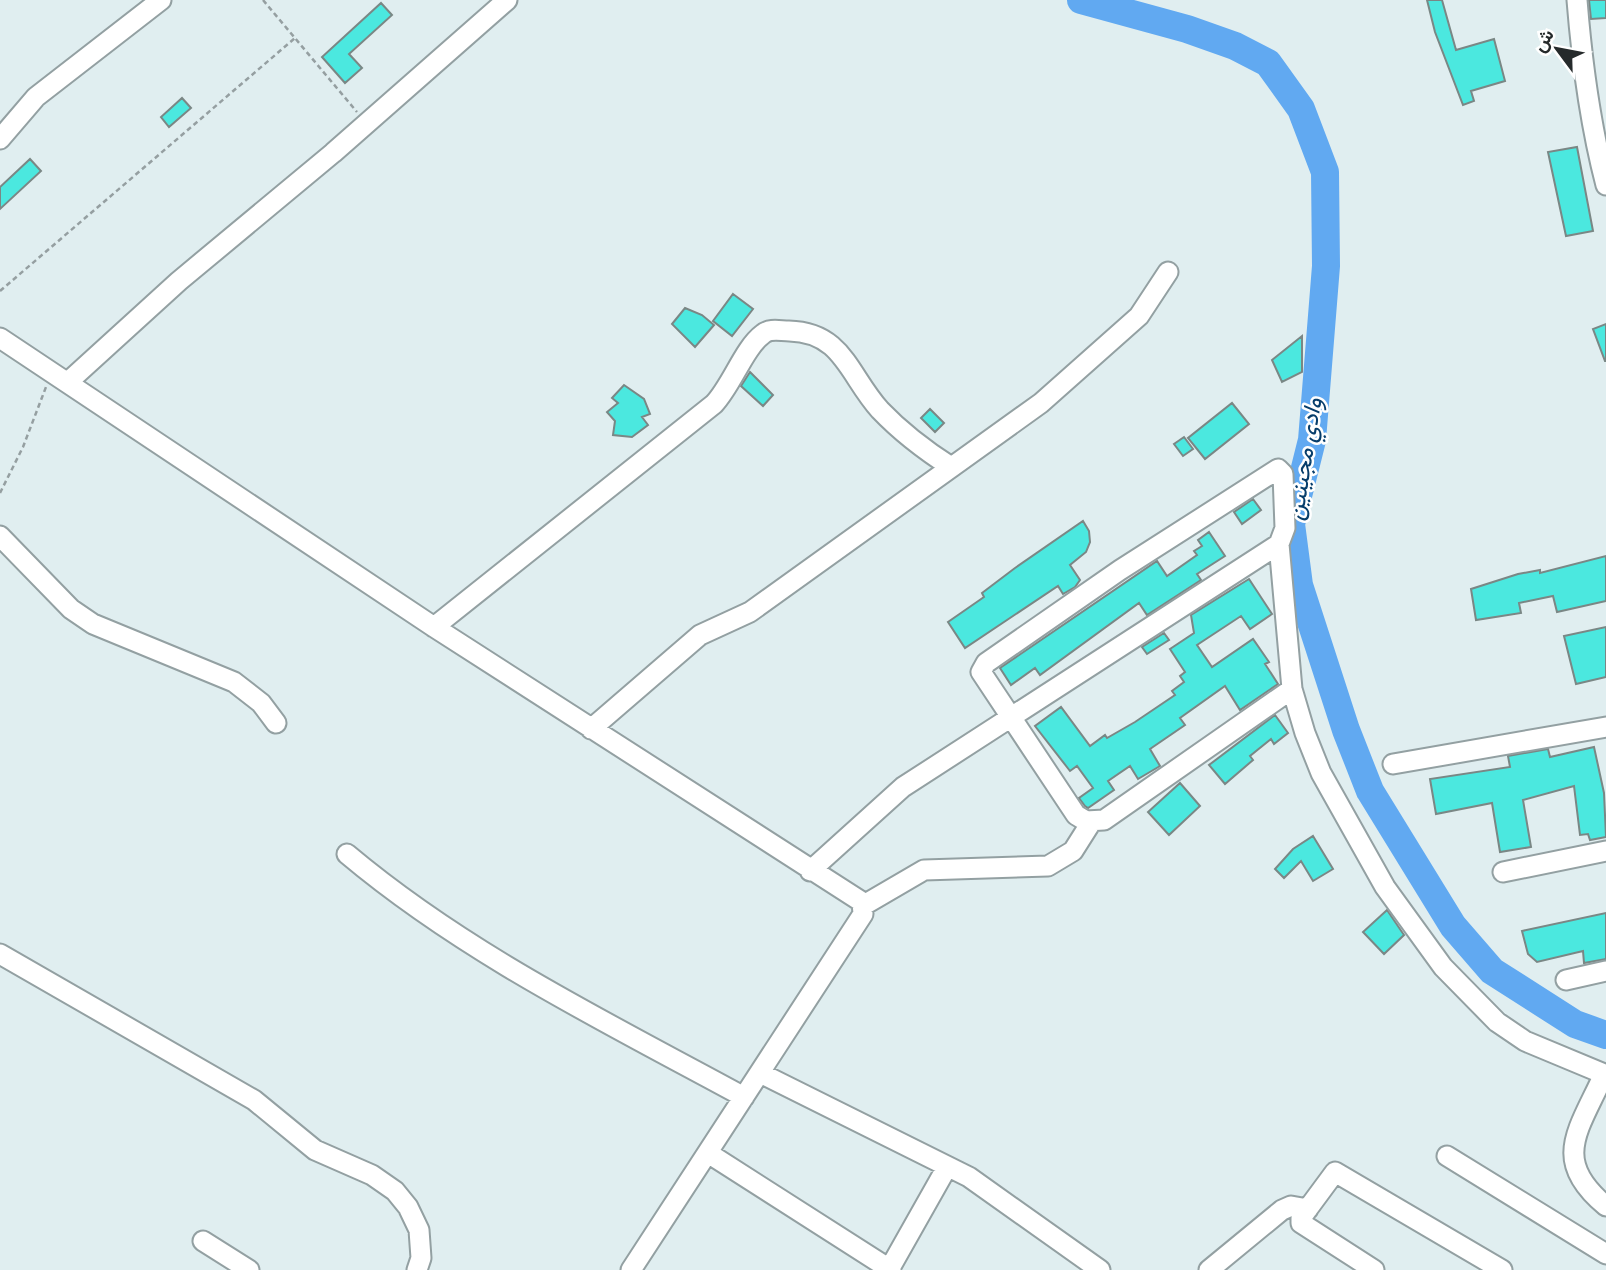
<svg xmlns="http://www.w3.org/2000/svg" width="1606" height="1270" font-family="'Nunito Sans',Vazirmatn,sans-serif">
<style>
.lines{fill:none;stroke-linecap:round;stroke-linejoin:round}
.river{stroke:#61a9f1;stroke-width:28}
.building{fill:#4be8df;stroke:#7a8785;stroke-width:2}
.minor-casing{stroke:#93a0a2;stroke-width:23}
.path{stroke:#959fa1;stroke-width:2.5;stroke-dasharray:5 3.5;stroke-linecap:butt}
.minor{stroke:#fff;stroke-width:19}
.labels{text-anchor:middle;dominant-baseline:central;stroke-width:5;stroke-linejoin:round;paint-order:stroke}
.water-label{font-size:24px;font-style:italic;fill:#063d6b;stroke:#fff}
</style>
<rect width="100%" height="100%" fill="#e0eef0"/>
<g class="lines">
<!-- river -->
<path class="river" d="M 1081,0 L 1187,29 L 1235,46 L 1268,63 L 1301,109 L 1325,172 L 1326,266 L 1312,440 L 1291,524 L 1299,585 L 1346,730 L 1370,791 L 1453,926 L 1492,971 L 1575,1024 L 1606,1035"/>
</g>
<!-- building -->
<path class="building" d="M 1427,0 L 1442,0 L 1456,50 L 1494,39 L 1505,81 L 1471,91 L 1474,101 L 1463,105 L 1435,32 Z
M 1589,0 L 1606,0 L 1606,18 L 1591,19 Z
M 381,3 L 392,15 L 349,54 L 362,68 L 345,83 L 322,57 Z
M 182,98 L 191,108 L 169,127 L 161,117 Z
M 1577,147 L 1593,231 L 1566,236 L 1548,152 Z
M 30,159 L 41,171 L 0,209 L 0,187 Z
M 733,294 L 753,309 L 732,336 L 713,321 Z
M 685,308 L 702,315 L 714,325 L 695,347 L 672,324 Z
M 1606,324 L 1606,361 L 1605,361 L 1593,329 Z
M 1302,336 L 1302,372 L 1282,382 L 1272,360 Z
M 750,372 L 773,395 L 763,406 L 741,386 Z
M 624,385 L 644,399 L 650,414 L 642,417 L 648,425 L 632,437 L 613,435 L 615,421 L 607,412 L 618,403 L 612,398 Z
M 1232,403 L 1249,424 L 1205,459 L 1188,438 Z
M 930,409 L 944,423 L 935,432 L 921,418 Z
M 1184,437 L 1193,449 L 1183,456 L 1174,444 Z
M 1253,499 L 1261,510 L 1242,524 L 1234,512 Z
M 1083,521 L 1089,531 L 1090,542 L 1086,552 L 1070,565 L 1080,580 L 1075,587 L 1063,594 L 1058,586 L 965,648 L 948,622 L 984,597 L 982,593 L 1015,568 Z
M 1209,532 L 1225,556 L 1197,574 L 1201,580 L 1147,615 L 1139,603 L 1040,675 L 1035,668 L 1011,685 L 1000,668 L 1157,561 L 1167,576 L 1197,555 L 1194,551 L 1202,546 L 1198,540 Z
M 1606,556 L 1606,601 L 1557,612 L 1553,596 L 1519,603 L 1521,613 L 1476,620 L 1471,589 L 1518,574 L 1540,570 L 1540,573 Z
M 1249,579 L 1272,614 L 1250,629 L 1241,616 L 1197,645 L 1212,667 L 1253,639 L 1269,662 L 1265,664 L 1278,684 L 1240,710 L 1225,686 L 1180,718 L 1185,725 L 1150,749 L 1160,766 L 1138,779 L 1130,766 L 1108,781 L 1114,790 L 1088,808 L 1085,806 L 1079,798 L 1093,788 L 1077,766 L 1070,771 L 1035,726 L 1061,707 L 1090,746 L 1105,735 L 1107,738 L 1135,722 L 1175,695 L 1172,691 L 1184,682 L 1180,676 L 1185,672 L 1170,649 L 1194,633 L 1191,615 Z
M 1606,627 L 1606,677 L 1576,684 L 1564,636 Z
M 1164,633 L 1169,640 L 1147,654 L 1142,647 Z
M 1275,715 L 1288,733 L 1274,744 L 1271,739 L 1250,756 L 1253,760 L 1225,784 L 1209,765 Z
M 1594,747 L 1604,793 L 1606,837 L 1590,840 L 1588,834 L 1580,835 L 1574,786 L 1523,800 L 1531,847 L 1500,852 L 1492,803 L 1436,814 L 1430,779 L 1510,767 L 1508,756 L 1548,749 L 1550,757 Z
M 1180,783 L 1200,806 L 1169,835 L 1148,812 Z
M 1313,836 L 1333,869 L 1313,881 L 1301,861 L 1284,878 L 1275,869 L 1293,849 Z
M 1387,910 L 1404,935 L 1384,954 L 1363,932 Z
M 1606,913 L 1606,959 L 1584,963 L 1583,951 L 1537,962 L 1528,954 L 1522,931 Z"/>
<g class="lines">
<defs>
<path id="minor" d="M 1577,0 C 1582,63 1590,124 1606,185
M 0,139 L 36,97 L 161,0
M 0,338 L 434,627 L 862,902 L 863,914 L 631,1270
M 68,382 L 179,281 L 333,153 L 507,0
M 0,536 L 71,609 L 93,624 L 234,682 L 261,703 L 276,723
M 1279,544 L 1285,528 L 1283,474 L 1278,469 L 1120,570 L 986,663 L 981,672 L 1076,815 L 1086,821 L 1104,820 L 1292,689
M 434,627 L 714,404 C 732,385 744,348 763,334 C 770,328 780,331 789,331 C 843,332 849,376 880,410 C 901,432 926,451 951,467
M 591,729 L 700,635 L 750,612 L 1041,403 L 1139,316 L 1168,272
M 1393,764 L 1606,727
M 347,854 C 466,954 608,1023 744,1097
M 810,871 L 903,787 L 1279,544 L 1292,689 L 1305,733 L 1321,773 L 1385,887 L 1443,967 L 1497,1022 L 1525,1041 L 1604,1074 C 1579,1130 1550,1160 1606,1206
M 1503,872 L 1606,851
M 864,905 L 924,870 L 1048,866 L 1073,851 L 1092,821
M 0,954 L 254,1100 L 315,1150 L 372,1175 L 395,1191 L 408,1207 L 419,1230 L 421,1258 L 417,1270
M 1566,980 L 1606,971
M 760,1073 L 969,1177 L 1100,1270
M 708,1153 L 891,1270
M 1447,1156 L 1606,1254
M 203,1241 L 249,1270
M 890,1268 L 947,1167
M 1209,1270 L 1282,1210 L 1291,1206 L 1308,1209
M 1374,1270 L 1301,1223 L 1301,1218 L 1335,1172 L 1502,1270"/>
</defs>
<!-- minor casing -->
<use href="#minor" class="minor-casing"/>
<!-- path -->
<path class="path" d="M 263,0 L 357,112
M 0,291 L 295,38
M 0,493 L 23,447 L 46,387"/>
<!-- minor -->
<use href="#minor" class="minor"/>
</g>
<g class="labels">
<!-- water labels -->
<g class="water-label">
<text transform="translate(1304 459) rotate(-81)">وادي مجينين</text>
</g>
</g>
<!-- north arrow -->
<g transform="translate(1557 49) rotate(302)" stroke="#ffffff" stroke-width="5" paint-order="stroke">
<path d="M0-5L12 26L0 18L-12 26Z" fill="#252a2b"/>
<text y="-10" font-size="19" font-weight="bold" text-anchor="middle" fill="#252a2b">ش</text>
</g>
</svg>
